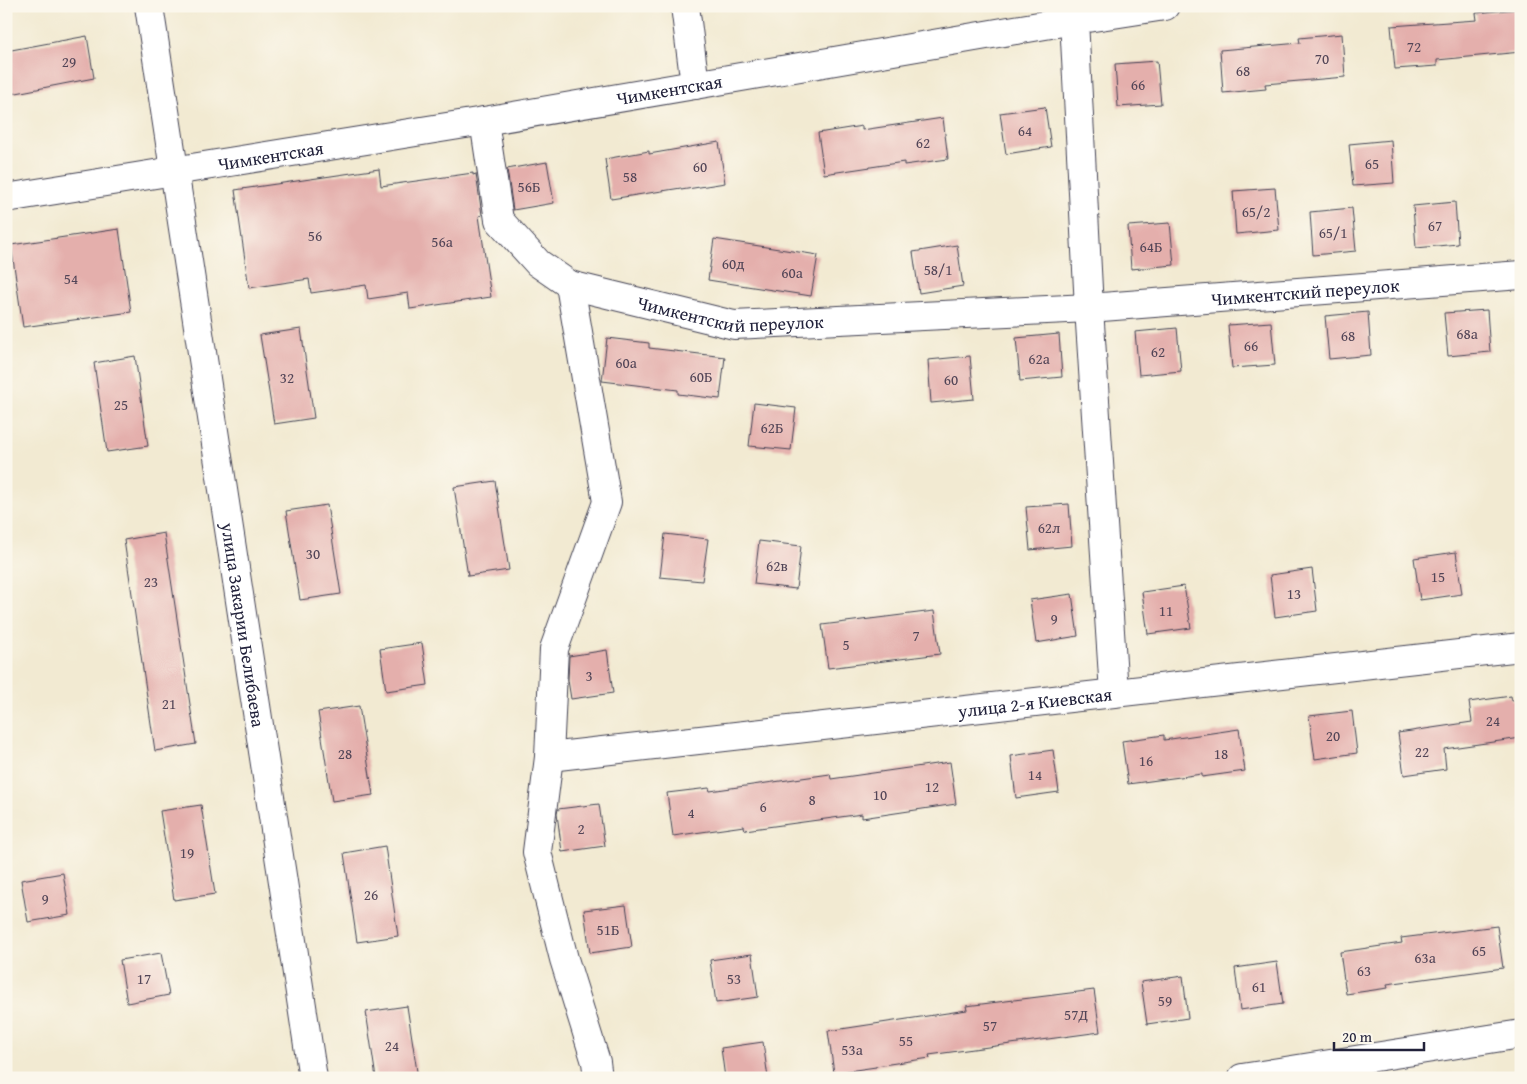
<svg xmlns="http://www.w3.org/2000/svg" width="1527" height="1084" font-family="'Gentium Book Plus',serif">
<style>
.building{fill:#e4afac}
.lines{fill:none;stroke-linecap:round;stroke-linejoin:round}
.street-casing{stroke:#414052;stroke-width:30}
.secondary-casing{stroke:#414052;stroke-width:30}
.street{stroke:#fff;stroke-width:28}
.secondary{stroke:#fff;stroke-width:28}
.labels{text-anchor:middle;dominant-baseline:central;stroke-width:4.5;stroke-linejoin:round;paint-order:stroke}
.number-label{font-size:15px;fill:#524557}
.street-label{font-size:18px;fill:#22223b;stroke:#fbf7ec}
</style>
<rect width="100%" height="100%" fill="#fbf7ec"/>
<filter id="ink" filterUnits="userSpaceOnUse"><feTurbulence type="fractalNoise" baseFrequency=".02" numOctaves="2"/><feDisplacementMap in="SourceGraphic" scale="10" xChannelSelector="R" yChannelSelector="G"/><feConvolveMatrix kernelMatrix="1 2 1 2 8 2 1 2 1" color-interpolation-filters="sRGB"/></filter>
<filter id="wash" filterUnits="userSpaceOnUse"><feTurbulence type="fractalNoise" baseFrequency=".0096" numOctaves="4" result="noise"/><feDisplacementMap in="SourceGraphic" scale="20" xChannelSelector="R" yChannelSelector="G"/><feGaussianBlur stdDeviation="1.12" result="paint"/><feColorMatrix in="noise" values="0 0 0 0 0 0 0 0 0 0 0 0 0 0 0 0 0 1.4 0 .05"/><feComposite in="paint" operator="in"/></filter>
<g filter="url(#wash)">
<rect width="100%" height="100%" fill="#f2ead2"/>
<g id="blocks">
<!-- building -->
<path class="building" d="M 1519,9 L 1521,52 L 1437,60 L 1437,66 L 1395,69 L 1391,26 L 1477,20 L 1476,13 Z
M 1342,34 L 1345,77 L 1265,84 L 1266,89 L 1223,93 L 1220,50 L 1300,43 L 1299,38 Z
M 87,36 L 94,78 L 6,95 L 6,51 Z
M 1157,61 L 1161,104 L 1118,107 L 1115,64 Z
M 1045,107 L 1051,147 L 1006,154 L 1000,113 Z
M 943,118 L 948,159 L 904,165 L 904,162 L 824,174 L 818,133 L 862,126 L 862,130 Z
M 1391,140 L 1394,183 L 1353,186 L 1349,144 Z
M 719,142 L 725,183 L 681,190 L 681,188 L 611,199 L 605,159 L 649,151 L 649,154 Z
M 547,162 L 554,203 L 513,210 L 507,169 Z
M 379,169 L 381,186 L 473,173 L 473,175 L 476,174 L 482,215 L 479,216 L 491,297 L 410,309 L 408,293 L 368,299 L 366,285 L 311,293 L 309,279 L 249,288 L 235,190 Z
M 1275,188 L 1279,230 L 1236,234 L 1233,191 Z
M 1455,202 L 1458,244 L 1416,248 L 1413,206 Z
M 1352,208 L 1356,251 L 1313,255 L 1310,212 Z
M 1170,223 L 1174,265 L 1131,269 L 1128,226 Z
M 119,229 L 131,312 L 23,327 L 11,245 Z
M 714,239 L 818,255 L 811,296 L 708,280 Z
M 957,245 L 963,286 L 919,293 L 913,252 Z
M 1487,310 L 1490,352 L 1448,356 L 1444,313 Z
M 1368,312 L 1371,355 L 1329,359 L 1325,316 Z
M 1271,322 L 1275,365 L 1232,368 L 1228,325 Z
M 1177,328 L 1181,371 L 1139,375 L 1135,332 Z
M 301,329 L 314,418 L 274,424 L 260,335 Z
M 1059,334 L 1062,377 L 1020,381 L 1016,338 Z
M 607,338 L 649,343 L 649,348 L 725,357 L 720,399 L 678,394 L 678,390 L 602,381 Z
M 135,356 L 148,446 L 107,452 L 94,363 Z
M 970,356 L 974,399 L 931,403 L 928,360 Z
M 754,403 L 796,408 L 791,450 L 749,446 Z
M 495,481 L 509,570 L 468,576 L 454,487 Z
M 1069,504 L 1072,546 L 1030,550 L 1026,507 Z
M 327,505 L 341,594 L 300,600 L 286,511 Z
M 164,533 L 196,744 L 155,751 L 124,540 Z
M 665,534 L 708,539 L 702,581 L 660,577 Z
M 759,541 L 801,546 L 796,589 L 754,584 Z
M 1456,552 L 1462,594 L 1420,600 L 1414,558 Z
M 1312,569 L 1317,611 L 1275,617 L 1270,575 Z
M 1184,586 L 1191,628 L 1148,634 L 1142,592 Z
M 1072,594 L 1078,636 L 1036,643 L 1030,600 Z
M 934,611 L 940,654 L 828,668 L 822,625 Z
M 422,643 L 428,685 L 386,691 L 380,649 Z
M 607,650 L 613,693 L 571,699 L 568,680 L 569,656 Z
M 1511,696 L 1512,701 L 1521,699 L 1521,738 L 1444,749 L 1446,769 L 1404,775 L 1398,733 L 1472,722 L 1469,702 Z
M 359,706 L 373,795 L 332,801 L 318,712 Z
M 1352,711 L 1357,753 L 1315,759 L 1309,716 Z
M 1239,729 L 1245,771 L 1202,777 L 1202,774 L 1128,784 L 1122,741 L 1164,735 L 1164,740 Z
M 1053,750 L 1059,792 L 1016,798 L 1011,756 Z
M 950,762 L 956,804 L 862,818 L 862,814 L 745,830 L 744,826 L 673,836 L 667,793 L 709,788 L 710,791 L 830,774 L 831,779 Z
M 599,804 L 605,846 L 562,852 L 557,814 L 558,809 Z
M 201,805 L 215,894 L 174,900 L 160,811 Z
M 385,846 L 398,936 L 357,942 L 344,853 Z
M 63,873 L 70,915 L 28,922 L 21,880 Z
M 626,905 L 632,947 L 590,953 L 584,910 Z
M 1497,926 L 1503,968 L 1387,984 L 1388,988 L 1346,994 L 1340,952 L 1402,943 L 1401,938 Z
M 161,953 L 169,995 L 127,1003 L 120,960 Z
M 752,954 L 758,997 L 716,1003 L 710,960 Z
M 1277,962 L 1283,1004 L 1240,1010 L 1235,968 Z
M 1183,976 L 1188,1018 L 1147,1024 L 1141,982 Z
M 1094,990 L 1100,1032 L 929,1055 L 930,1058 L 876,1066 L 876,1067 L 834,1073 L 828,1031 L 967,1010 L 966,1006 Z
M 407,1006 L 418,1078 L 376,1078 L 366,1012 Z
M 763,1042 L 768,1078 L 725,1078 L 721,1048 Z"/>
</g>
</g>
<g filter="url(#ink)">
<use href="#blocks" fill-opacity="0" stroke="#414052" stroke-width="1"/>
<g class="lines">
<defs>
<g id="street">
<path d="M 685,6 L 695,85"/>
<path d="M 1074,20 L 1089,308 L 1114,693"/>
<path id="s1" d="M 484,121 L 499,220 L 538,263 L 570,285 L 734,325 L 1089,308 L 1521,275"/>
<path id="s2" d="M 6,198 L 484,121 L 1074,20 L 1165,6"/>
<path d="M 570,285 L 607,502 L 554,649 L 549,757 L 537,852 L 564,959 L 596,1062 L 598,1078"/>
<path id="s3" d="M 549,757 L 1521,647"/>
<path d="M 1242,1078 L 1521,1034"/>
</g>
<g id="secondary">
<path id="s4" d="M 149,6 L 313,1078"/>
</g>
</defs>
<!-- street casing -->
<use href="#street" class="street-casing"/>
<!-- secondary casing -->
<use href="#secondary" class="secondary-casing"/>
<!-- street -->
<use href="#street" class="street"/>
<!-- secondary -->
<use href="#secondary" class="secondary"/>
</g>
</g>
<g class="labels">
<!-- number labels -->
<g class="number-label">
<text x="1414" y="46">72</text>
<text x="1322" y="58">70</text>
<text x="69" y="61">29</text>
<text x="1243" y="70">68</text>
<text x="1138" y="84">66</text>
<text x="1025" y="130">64</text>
<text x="923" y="142">62</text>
<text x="1372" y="163">65</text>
<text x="700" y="166">60</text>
<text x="630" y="176">58</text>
<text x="529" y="186">56Б</text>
<text x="1256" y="211">65/2</text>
<text x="1435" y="225">67</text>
<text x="1333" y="232">65/1</text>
<text x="315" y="235">56</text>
<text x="442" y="241">56а</text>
<text x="1151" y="246">64Б</text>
<text x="733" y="263">60д</text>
<text x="938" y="269">58/1</text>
<text x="792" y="272">60а</text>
<text x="71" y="278">54</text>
<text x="1467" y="333">68а</text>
<text x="1348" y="335">68</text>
<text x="1251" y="345">66</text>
<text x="1158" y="351">62</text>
<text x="1039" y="358">62а</text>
<text x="626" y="362">60а</text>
<text x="701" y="376">60Б</text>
<text x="287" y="377">32</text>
<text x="951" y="379">60</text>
<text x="121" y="404">25</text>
<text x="772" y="427">62Б</text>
<text x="1049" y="527">62л</text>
<text x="313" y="553">30</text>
<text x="777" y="565">62в</text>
<text x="1438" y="576">15</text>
<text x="151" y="581">23</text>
<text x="1294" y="593">13</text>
<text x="1166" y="610">11</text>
<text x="1054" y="618">9</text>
<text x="916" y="635">7</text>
<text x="846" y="644">5</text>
<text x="589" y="675">3</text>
<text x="169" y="703">21</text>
<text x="1493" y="720">24</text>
<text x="1333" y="735">20</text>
<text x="1422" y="751">22</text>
<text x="345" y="753">28</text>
<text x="1221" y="753">18</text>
<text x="1146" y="760">16</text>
<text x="1035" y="774">14</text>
<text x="932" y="786">12</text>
<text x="880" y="794">10</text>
<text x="812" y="799">8</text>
<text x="763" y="806">6</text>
<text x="691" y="812">4</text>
<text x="581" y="828">2</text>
<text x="187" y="852">19</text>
<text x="371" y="894">26</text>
<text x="45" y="898">9</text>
<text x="608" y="929">51Б</text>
<text x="1479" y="950">65</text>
<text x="1425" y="957">63а</text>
<text x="1364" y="970">63</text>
<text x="144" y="978">17</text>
<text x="734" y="978">53</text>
<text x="1259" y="986">61</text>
<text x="1165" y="1000">59</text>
<text x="1076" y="1014">57Д</text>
<text x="990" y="1025">57</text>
<text x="906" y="1040">55</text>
<text x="392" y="1045">24</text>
<text x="852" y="1049">53а</text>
</g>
<!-- street labels -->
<g class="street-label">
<text stroke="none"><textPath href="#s2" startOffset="672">Чимкентская</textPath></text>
<text stroke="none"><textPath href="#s2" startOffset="268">Чимкентская</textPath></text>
<text stroke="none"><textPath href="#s1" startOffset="938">Чимкентский переулок</textPath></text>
<text stroke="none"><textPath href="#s1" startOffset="361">Чимкентский переулок</textPath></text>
<text stroke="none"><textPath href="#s4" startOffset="626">улица Закарии Белибаева</textPath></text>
<text stroke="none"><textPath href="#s3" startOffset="489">улица 2-я Киевская</textPath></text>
</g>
</g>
<!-- margin -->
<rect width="1527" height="1084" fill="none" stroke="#fbf7ec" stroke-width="25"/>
<!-- scale -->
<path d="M1334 1042v8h90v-8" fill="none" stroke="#22223b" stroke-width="2.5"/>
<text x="1342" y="1042" font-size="15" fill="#22223b" stroke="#fbf7ec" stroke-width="4" paint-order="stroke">20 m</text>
</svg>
